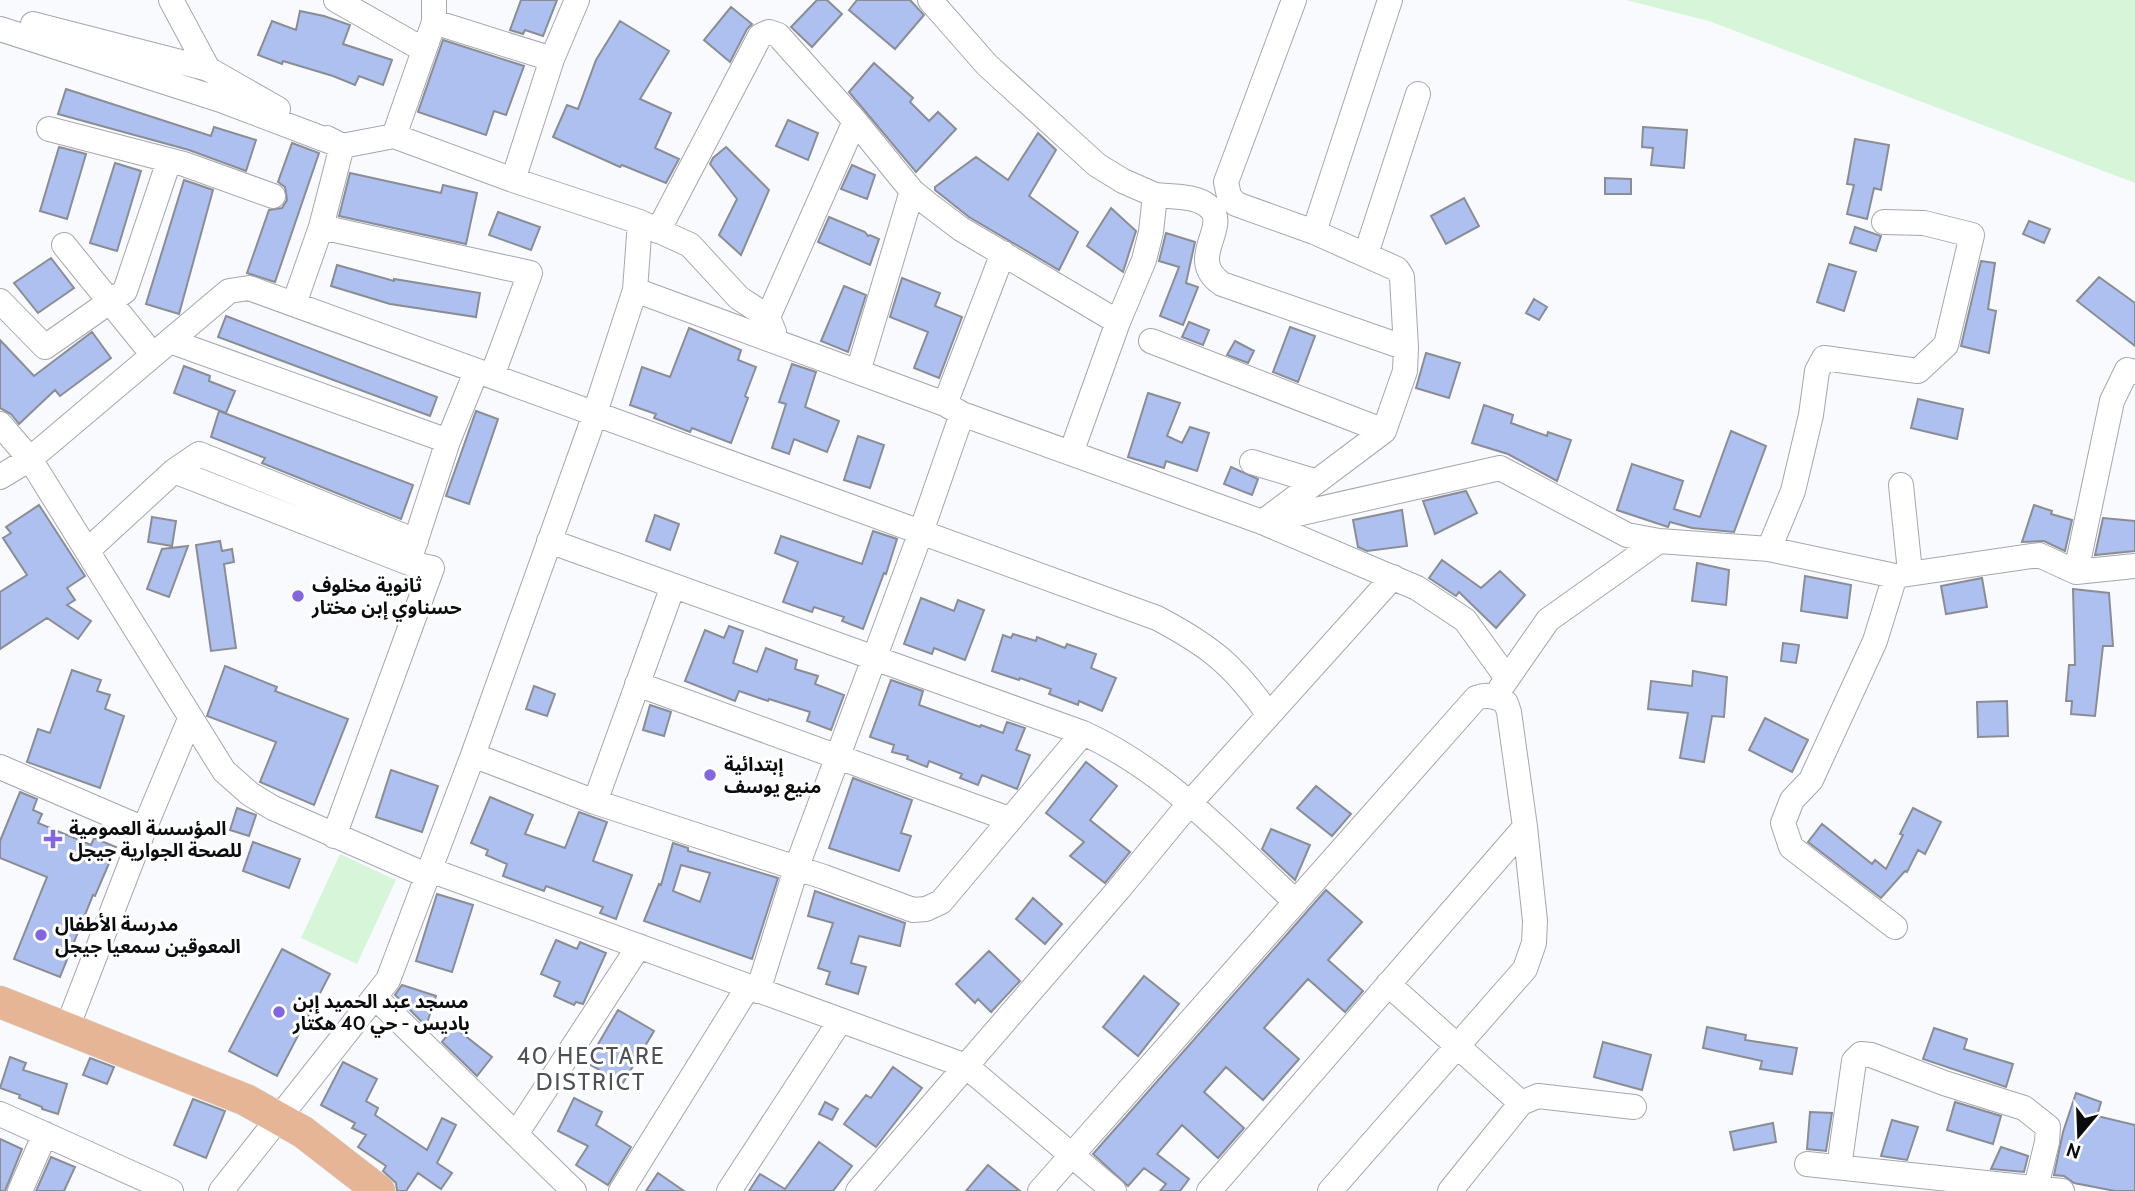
<svg xmlns="http://www.w3.org/2000/svg" width="2135" height="1191" font-family="Cabin,'Noto Sans Arabic',sans-serif">
<style>
.green{fill:#d7f5d9}
.building{fill:#adc0f0;stroke:#8a8d93;stroke-width:2;fill-rule:evenodd}
.lines{fill:none;stroke-linecap:round;stroke-linejoin:round}
.minor-casing{stroke:#a5a7ae;stroke-width:26}
.major-casing{stroke:#d8d8d8;stroke-width:33}
.minor{stroke:#fff;stroke-width:24}
.major{stroke:#e5b595;stroke-width:32}
.poi-dot{fill:#8465e0;stroke:#fff;stroke-width:2.5}
.labels{text-anchor:middle;dominant-baseline:central;stroke-width:6;stroke-linejoin:round;paint-order:stroke}
.poi-label{font-size:19px;font-weight:bold;fill:#0b0c0e;stroke:#fff;text-anchor:start}
.quarter-label{font-size:23px;letter-spacing:2px;fill:#4e5156;stroke:#fff}
</style>
<rect width="100%" height="100%" fill="#f8fafe"/>
<!-- green -->
<path class="green" d="M 1626,0 L 2135,0 L 2135,183 L 1709,21 Z
M 340,854 L 396,880 L 357,964 L 301,938 Z"/>
<!-- building -->
<path class="building" d="M 521,0 L 557,0 L 543,36 L 525,30 L 523,34 L 510,30 Z
M 817,0 L 827,0 L 842,14 L 812,47 L 791,27 Z
M 857,0 L 910,0 L 924,15 L 895,49 L 849,10 Z
M 731,7 L 752,24 L 747,29 L 730,62 L 704,40 Z
M 300,11 L 324,16 L 350,25 L 343,44 L 392,60 L 383,85 L 359,76 L 355,85 L 333,76 L 283,61 L 282,64 L 258,55 L 272,21 L 296,30 Z
M 620,21 L 669,51 L 640,99 L 671,113 L 655,148 L 679,159 L 666,183 L 622,165 L 620,167 L 553,137 L 567,105 L 578,109 L 596,60 Z
M 443,40 L 524,66 L 506,115 L 494,111 L 486,135 L 418,112 Z
M 874,63 L 913,98 L 910,102 L 929,121 L 938,112 L 956,129 L 916,172 L 849,92 Z
M 66,89 L 211,136 L 214,127 L 256,140 L 246,171 L 189,150 L 58,114 Z
M 788,120 L 818,133 L 808,160 L 776,146 Z
M 1643,127 L 1687,130 L 1684,168 L 1651,165 L 1653,148 L 1642,147 Z
M 1038,133 L 1056,150 L 1029,196 L 1078,232 L 1059,270 L 969,217 L 935,190 L 935,187 L 976,157 L 1008,180 Z
M 1855,139 L 1889,145 L 1881,190 L 1874,188 L 1867,219 L 1847,214 L 1854,185 L 1847,184 Z
M 292,143 L 319,153 L 275,282 L 247,273 L 269,210 L 282,208 L 287,200 L 285,187 L 278,182 Z
M 59,147 L 86,154 L 67,219 L 40,211 Z
M 726,147 L 769,190 L 741,255 L 719,235 L 737,199 L 710,164 L 713,158 Z
M 115,163 L 141,171 L 117,251 L 90,243 Z
M 852,165 L 875,175 L 867,199 L 841,189 Z
M 350,173 L 441,193 L 443,185 L 477,193 L 466,244 L 339,216 Z
M 1605,178 L 1631,179 L 1631,194 L 1605,194 Z
M 184,180 L 213,190 L 179,314 L 146,304 Z
M 1464,198 L 1479,226 L 1446,244 L 1431,216 Z
M 1111,208 L 1136,231 L 1123,272 L 1087,246 Z
M 498,212 L 540,227 L 531,250 L 489,235 Z
M 829,217 L 865,232 L 868,236 L 870,235 L 879,239 L 870,265 L 818,242 Z
M 2029,221 L 2050,229 L 2044,243 L 2023,234 Z
M 1855,227 L 1881,236 L 1876,251 L 1850,243 Z
M 1166,233 L 1195,242 L 1186,283 L 1198,287 L 1183,325 L 1160,316 L 1179,267 L 1159,261 Z
M 51,258 L 74,288 L 38,313 L 14,283 Z
M 1981,261 L 1995,263 L 1988,309 L 1996,311 L 1989,353 L 1961,346 Z
M 1829,264 L 1856,272 L 1844,311 L 1817,302 Z
M 337,265 L 394,281 L 394,279 L 480,293 L 476,317 L 390,304 L 331,286 Z
M 2099,277 L 2135,303 L 2135,346 L 2077,301 Z
M 902,278 L 940,293 L 935,306 L 962,317 L 939,378 L 914,368 L 928,332 L 890,317 Z
M 844,286 L 866,295 L 848,352 L 821,341 Z
M 1534,299 L 1547,307 L 1539,320 L 1526,313 Z
M 226,316 L 437,397 L 430,416 L 218,337 Z
M 1189,322 L 1209,330 L 1203,345 L 1182,337 Z
M 1290,327 L 1315,336 L 1298,382 L 1273,372 Z
M 689,328 L 741,350 L 738,360 L 756,367 L 745,396 L 748,398 L 731,443 L 692,428 L 690,432 L 654,418 L 656,414 L 630,405 L 642,367 L 670,377 Z
M 92,332 L 111,358 L 60,396 L 55,390 L 19,424 L 11,414 L 0,408 L 0,340 L 34,376 Z
M 1235,341 L 1254,351 L 1248,363 L 1227,355 Z
M 1426,353 L 1460,363 L 1449,398 L 1416,388 Z
M 792,364 L 816,372 L 805,407 L 839,421 L 827,452 L 794,439 L 789,454 L 772,448 L 786,404 L 779,402 Z
M 184,366 L 210,376 L 209,381 L 235,391 L 226,413 L 174,393 Z
M 1148,393 L 1180,403 L 1167,436 L 1182,443 L 1190,427 L 1209,433 L 1197,471 L 1166,461 L 1164,468 L 1128,457 Z
M 1918,399 L 1963,409 L 1957,439 L 1911,428 Z
M 1484,405 L 1513,415 L 1511,423 L 1547,436 L 1548,432 L 1571,440 L 1557,481 L 1508,454 L 1472,443 Z
M 219,411 L 413,485 L 401,519 L 262,463 L 265,458 L 211,437 Z
M 476,411 L 498,419 L 469,504 L 446,496 Z
M 1731,431 L 1766,446 L 1734,532 L 1692,528 L 1670,522 L 1668,527 L 1617,510 L 1632,464 L 1683,481 L 1674,509 L 1700,517 Z
M 858,436 L 884,445 L 870,488 L 844,480 Z
M 1231,467 L 1258,479 L 1252,495 L 1224,484 Z
M 1466,491 L 1477,513 L 1435,534 L 1423,501 Z
M 39,505 L 85,576 L 67,588 L 75,600 L 67,605 L 91,621 L 78,639 L 47,618 L 0,649 L 0,592 L 27,575 L 3,538 L 11,533 L 6,527 Z
M 2034,505 L 2052,511 L 2051,514 L 2072,520 L 2065,551 L 2044,541 L 2022,542 Z
M 1402,510 L 1407,546 L 1367,551 L 1358,547 L 1353,520 Z
M 655,515 L 679,524 L 670,550 L 646,541 Z
M 152,517 L 176,521 L 172,546 L 148,542 Z
M 2103,518 L 2135,521 L 2135,551 L 2095,555 Z
M 873,531 L 897,539 L 886,574 L 884,573 L 863,629 L 842,621 L 844,617 L 814,607 L 812,612 L 783,602 L 798,562 L 775,553 L 781,536 L 862,564 Z
M 220,541 L 222,551 L 232,549 L 234,562 L 224,564 L 236,648 L 211,651 L 196,545 Z
M 188,546 L 169,597 L 147,589 L 162,549 Z
M 1442,560 L 1481,588 L 1500,571 L 1525,595 L 1496,628 L 1459,592 L 1456,596 L 1429,578 Z
M 1697,563 L 1729,570 L 1726,605 L 1692,601 Z
M 1805,576 L 1851,585 L 1847,618 L 1801,611 Z
M 1982,578 L 1987,607 L 1946,614 L 1941,586 Z
M 2073,589 L 2109,593 L 2113,646 L 2103,646 L 2095,716 L 2071,714 L 2072,701 L 2066,701 L 2069,665 L 2075,665 Z
M 921,598 L 954,611 L 958,600 L 984,610 L 965,660 L 934,648 L 932,654 L 904,644 Z
M 729,626 L 743,631 L 733,663 L 757,672 L 766,648 L 797,660 L 795,669 L 818,676 L 815,684 L 844,695 L 831,730 L 807,721 L 810,712 L 769,699 L 768,701 L 739,691 L 735,701 L 685,681 L 705,630 L 724,638 Z
M 1013,634 L 1036,641 L 1037,637 L 1065,648 L 1067,644 L 1096,654 L 1091,668 L 1116,678 L 1102,711 L 1079,701 L 1078,705 L 1049,694 L 1051,689 L 1020,678 L 1019,680 L 992,671 L 1003,635 L 1011,638 Z
M 1783,643 L 1799,645 L 1796,663 L 1781,661 Z
M 225,666 L 277,687 L 275,691 L 348,719 L 314,805 L 260,782 L 276,742 L 207,716 Z
M 72,670 L 101,680 L 97,691 L 110,695 L 105,709 L 124,716 L 100,788 L 27,762 L 38,729 L 50,733 Z
M 1693,671 L 1727,677 L 1724,717 L 1712,716 L 1704,762 L 1680,758 L 1688,713 L 1648,709 L 1651,681 L 1692,686 Z
M 891,680 L 923,691 L 919,705 L 980,727 L 981,725 L 1003,733 L 1007,722 L 1025,728 L 1016,750 L 1030,755 L 1017,789 L 982,775 L 978,785 L 960,778 L 962,774 L 929,761 L 927,767 L 907,759 L 908,756 L 892,752 L 894,745 L 870,737 Z
M 534,686 L 555,694 L 547,716 L 526,709 Z
M 2007,701 L 2008,736 L 1978,737 L 1977,702 Z
M 650,705 L 671,712 L 664,736 L 643,730 Z
M 1765,718 L 1808,740 L 1792,772 L 1749,750 Z
M 1086,762 L 1117,786 L 1090,820 L 1130,852 L 1105,883 L 1070,856 L 1084,842 L 1046,813 Z
M 391,770 L 438,786 L 422,832 L 376,817 Z
M 853,778 L 912,800 L 901,833 L 911,836 L 899,871 L 829,848 Z
M 1316,786 L 1351,814 L 1332,836 L 1297,808 Z
M 20,792 L 37,799 L 33,810 L 42,814 L 38,823 L 91,845 L 94,838 L 116,847 L 95,896 L 93,895 L 60,977 L 14,959 L 47,877 L 0,858 L 0,841 Z
M 490,797 L 533,815 L 525,834 L 565,848 L 579,812 L 607,822 L 593,861 L 632,875 L 616,919 L 600,913 L 603,907 L 546,886 L 544,891 L 503,876 L 507,864 L 486,855 L 488,850 L 471,843 Z
M 237,808 L 256,815 L 249,836 L 230,830 Z
M 1913,808 L 1941,822 L 1925,854 L 1918,850 L 1907,872 L 1905,871 L 1881,898 L 1808,842 L 1822,824 L 1872,864 L 1875,860 L 1886,869 L 1903,835 L 1900,834 Z
M 1271,829 L 1310,845 L 1295,880 L 1262,849 Z
M 253,842 L 300,859 L 289,888 L 243,871 Z
M 673,843 L 688,848 L 688,851 L 778,878 L 752,959 L 644,921 L 659,884 L 661,885 ZM 681,865 L 710,873 L 700,902 L 673,891 Z
M 1326,890 L 1362,922 L 1328,960 L 1363,991 L 1345,1012 L 1308,979 L 1264,1028 L 1299,1059 L 1263,1100 L 1226,1067 L 1204,1092 L 1244,1128 L 1224,1151 L 1218,1158 L 1182,1125 L 1157,1154 L 1189,1179 L 1180,1191 L 1160,1191 L 1166,1184 L 1144,1168 L 1128,1186 L 1093,1154 Z
M 815,891 L 905,923 L 900,946 L 859,936 L 851,963 L 866,967 L 858,994 L 826,984 L 830,972 L 818,968 L 833,923 L 808,916 Z
M 437,894 L 473,905 L 452,972 L 416,961 Z
M 1033,898 L 1062,924 L 1045,944 L 1016,919 Z
M 556,940 L 577,949 L 580,942 L 606,953 L 583,1004 L 576,1002 L 574,1005 L 554,996 L 560,982 L 541,974 Z
M 282,949 L 330,974 L 277,1076 L 229,1051 Z
M 989,951 L 1020,981 L 991,1012 L 978,999 L 975,1003 L 956,984 Z
M 1144,976 L 1179,1004 L 1138,1056 L 1103,1027 Z
M 402,985 L 436,996 L 426,1026 L 395,995 Z
M 618,1010 L 654,1031 L 623,1083 L 587,1063 Z
M 454,1027 L 492,1057 L 477,1076 L 442,1042 Z
M 1707,1027 L 1746,1035 L 1745,1040 L 1797,1048 L 1792,1074 L 1760,1069 L 1762,1061 L 1703,1048 Z
M 1934,1028 L 1967,1039 L 1964,1049 L 2013,1064 L 2006,1087 L 1923,1059 Z
M 1603,1042 L 1651,1055 L 1642,1090 L 1594,1077 Z
M 10,1057 L 26,1063 L 23,1070 L 67,1084 L 58,1114 L 42,1109 L 42,1107 L 19,1098 L 20,1095 L 0,1088 Z
M 90,1058 L 114,1067 L 107,1084 L 83,1075 Z
M 343,1062 L 377,1079 L 366,1101 L 378,1108 L 375,1115 L 427,1150 L 442,1118 L 456,1125 L 437,1163 L 452,1173 L 441,1189 L 418,1173 L 406,1191 L 397,1191 L 396,1183 L 383,1171 L 386,1166 L 358,1147 L 366,1135 L 352,1128 L 355,1123 L 321,1105 Z
M 893,1067 L 922,1088 L 876,1147 L 844,1124 L 866,1095 L 871,1098 Z
M 2076,1093 L 2101,1102 L 2097,1116 L 2135,1125 L 2135,1191 L 2115,1191 L 2074,1183 L 2064,1176 L 2054,1175 L 2063,1132 Z
M 574,1098 L 602,1112 L 596,1125 L 631,1147 L 608,1185 L 576,1165 L 588,1146 L 558,1131 Z
M 193,1099 L 225,1111 L 206,1158 L 174,1145 Z
M 825,1102 L 838,1109 L 832,1120 L 819,1114 Z
M 1955,1102 L 2001,1116 L 1993,1144 L 1947,1130 Z
M 1810,1112 L 1832,1113 L 1826,1151 L 1807,1149 Z
M 1892,1120 L 1918,1127 L 1907,1160 L 1881,1156 Z
M 1773,1123 L 1776,1142 L 1734,1150 L 1730,1132 Z
M 0,1139 L 22,1149 L 5,1191 L 0,1191 Z
M 819,1142 L 852,1166 L 833,1191 L 749,1191 L 760,1174 L 785,1189 Z
M 2001,1147 L 2028,1156 L 2024,1172 L 1991,1169 Z
M 51,1157 L 75,1167 L 64,1191 L 36,1191 Z
M 988,1165 L 1000,1175 L 1020,1191 L 966,1191 Z
M 658,1173 L 684,1191 L 646,1191 Z"/>
<g class="lines">
<defs>
<path id="minor" d="M 171,0 L 208,69
M 336,0 L 424,50
M 930,0 L 987,65 L 1097,165 L 1123,181 L 1155,195 L 1151,232 L 1144,260 L 1118,322 L 1071,453
M 1294,0 L 1226,182 L 1229,196 L 1236,204 L 1314,232 L 1397,269 L 1402,277 L 1406,348
M 434,22 L 552,59
M 33,24 L 208,69 L 278,109
M 0,29 L 221,100 L 342,146 L 394,136 L 513,180 L 640,222 L 635,290 L 589,431 L 473,755 L 388,980 L 221,1191
M 49,129 L 184,164 L 273,196
M 394,136 L 434,22 L 434,0
M 513,180 L 552,59 L 577,0
M 1155,195 C 1171,197 1195,195 1208,206 C 1233,226 1184,258 1222,284 L 1406,348 L 1405,371 L 1384,431 L 1268,518
M 644,224 L 690,245 L 739,298 L 768,317 L 774,332
M 321,227 L 530,273 L 492,376
M 658,231 L 760,36 L 769,32 L 778,35 L 855,121 L 912,191 L 928,204 L 961,229 L 1118,322
M 1314,232 L 1390,0
M 64,245 L 153,355
M 1366,254 L 1418,94
M 635,290 L 945,404 L 962,414 L 1262,522 L 1417,588 L 1465,620 L 1507,678
M 0,301 L 45,347 L 125,291 L 169,161
M 294,304 L 321,227 L 342,146 L 327,138
M 768,317 L 855,121
M 170,341 L 448,441
M 1151,341 L 1384,431
M 858,372 L 912,191
M 945,404 L 1003,253
M 0,424 L 30,459 L 224,771 L 250,794 L 273,808 L 428,876
M 1252,462 L 1314,481
M 174,471 L 409,563 L 432,568 L 334,836
M 0,477 L 30,459 L 229,291 L 249,288 L 1157,618 C 1210,646 1234,665 1269,715
M 1901,485 L 1910,572
M 1262,522 L 1500,468 L 1627,535 L 1659,541 L 1769,549 L 1895,576 L 2039,555 L 2076,572 L 2135,566
M 549,541 L 1083,733 C 1166,770 1230,841 1296,902
M 1769,549 L 1793,491 L 1811,415 L 1817,371 L 1824,358 L 1918,371 L 1946,345 L 1972,235 L 1924,223 L 1884,222
M 87,551 L 174,471 L 199,454 L 416,541
M 411,555 L 448,441 L 476,372
M 2076,572 L 2112,401 L 2127,370 L 2135,372
M 1895,576 L 1875,641 L 1811,780 L 1792,800 L 1783,823 L 1791,847 L 1895,927
M 637,684 L 1009,819
M 1500,689 L 1548,620 L 1659,541
M 473,755 L 595,802 L 824,877 L 913,910 L 926,909 L 941,902 L 1083,733
M 0,767 L 144,829
M 595,802 L 673,586
M 430,870 L 966,1066 L 1114,1191
M 1388,984 L 1521,1103
M 758,991 L 796,869 L 921,532 L 962,414
M 376,998 L 574,1191
M 67,1028 L 144,829 L 190,719
M 0,1114 L 171,1191
M 516,1134 L 639,946
M 1807,1164 L 2062,1191
M 1839,1167 L 1854,1061 L 1861,1054 L 1871,1055 L 1944,1083 L 2024,1108 L 2048,1127 L 2047,1142 L 2035,1191
M 20,1191 L 45,1134
M 621,1191 L 748,987
M 729,1191 L 840,1021
M 858,1191 L 1118,890 L 1189,804 L 1393,577
M 1040,1191 L 1476,698 C 1487,694 1497,696 1506,703 L 1509,712 L 1525,827 L 1535,921 L 1534,943 L 1525,969 L 1330,1191
M 1209,1191 L 1525,827
M 1450,1191 L 1521,1103 L 1538,1096 L 1634,1107"/>
<path id="major" d="M 0,1002 L 246,1100 L 303,1132 L 379,1191"/>
</defs>
<!-- minor casing -->
<use href="#minor" class="minor-casing"/>
<!-- major casing -->
<use href="#major" class="major-casing"/>
<!-- minor -->
<use href="#minor" class="minor"/>
<!-- major -->
<use href="#major" class="major"/>
</g>
<!-- markers -->
<g class="poi-dot">
<circle cx="298" cy="596" r="7"/>
<circle cx="710" cy="775" r="7"/>
<path d="M49.5 828.5h7v7h7v7h-7v7h-7v-7h-7v-7h7z"/>
<circle cx="41" cy="935" r="7"/>
<circle cx="279" cy="1012" r="7"/>
</g>
<g class="labels">
<!-- poi labels -->
<g class="poi-label">
<text x="312" y="585">ثانوية مخلوف<tspan x="312" dy="22">حسناوي إبن مختار</tspan></text>
<text x="724" y="764">إبتدائية<tspan x="724" dy="22">منيع يوسف</tspan></text>
<text x="69" y="828">المؤسسة العمومية<tspan x="69" dy="22">للصحة الجوارية جيجل</tspan></text>
<text x="55" y="924">مدرسة الأطفال<tspan x="55" dy="22">المعوقين سمعيا جيجل</tspan></text>
<text x="293" y="1001">مسجد عبد الحميد إبن<tspan x="293" dy="22">باديس - حي 40 هكتار</tspan></text>
</g>
<!-- quarter labels -->
<g class="quarter-label">
<text x="591" y="1056">40 HECTARE<tspan x="591" dy="26">DISTRICT</tspan></text>
</g>
</g>
<!-- north arrow -->
<g transform="translate(2079 1135) rotate(199)" stroke="#ffffff" stroke-width="5" paint-order="stroke">
<path d="M0-5L12 26L0 18L-12 26Z" fill="#0b0c0e"/>
<text y="-10" font-size="19" font-weight="bold" text-anchor="middle" fill="#0b0c0e">N</text>
</g>
</svg>
